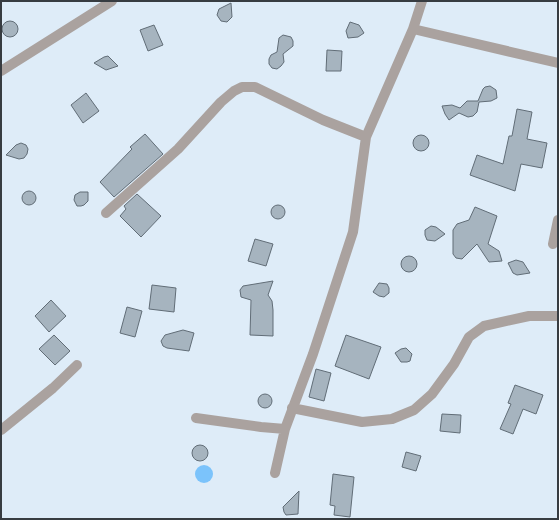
<svg xmlns="http://www.w3.org/2000/svg" width="559" height="520" font-family="'Exo 2',sans-serif">
<style>
.water{fill:#7bc3fb}
.building{fill:#a6b4bf;stroke:#616d77}
.lines{fill:none;stroke-linecap:round;stroke-linejoin:round}
.minor{stroke:#aaa29f;stroke-width:10}
</style>
<rect width="100%" height="100%" fill="#deecf8"/>
<!-- water -->
<path class="water" d="M195 474a9 9 0 1 1 18 0a9 9 0 1 1-18 0Z"/>
<!-- building -->
<path class="building" d="M 231,3 L 232,17 L 227,22 L 221,21 L 217,15 L 219,9 Z
M2 29a8 8 0 1 1 16 0a8 8 0 1 1-16 0Z
M 350,22 L 359,25 L 364,33 L 358,37 L 348,38 L 346,31 Z
M 154,25 L 163,45 L 148,51 L 140,30 Z
M 283,35 L 291,37 L 293,41 L 293,46 L 283,54 L 284,62 L 281,66 L 277,69 L 272,68 L 269,64 L 269,59 L 271,55 L 277,52 L 279,38 Z
M 327,50 L 342,51 L 341,71 L 326,71 Z
M 108,56 L 118,66 L 106,70 L 94,63 L 104,57 Z
M 490,86 L 496,90 L 497,98 L 491,101 L 479,102 L 477,112 L 473,116 L 468,117 L 459,113 L 449,120 L 445,114 L 442,106 L 452,105 L 460,108 L 467,101 L 478,101 L 483,89 L 485,87 Z
M 86,93 L 99,111 L 83,123 L 71,105 Z
M 517,109 L 532,112 L 527,139 L 547,143 L 542,168 L 521,164 L 515,191 L 470,175 L 477,155 L 503,164 L 509,136 L 512,136 Z
M 145,134 L 163,154 L 114,197 L 100,182 L 132,149 L 130,147 Z
M413 143a8 8 0 1 1 16 0a8 8 0 1 1-16 0Z
M 21,143 L 26,145 L 28,149 L 27,154 L 24,158 L 19,159 L 6,155 L 16,145 Z
M22 198a7 7 0 1 1 14 0a7 7 0 1 1-14 0Z
M 80,192 L 88,192 L 88,201 L 84,205 L 81,206 L 77,206 L 74,200 L 75,195 Z
M 137,194 L 161,216 L 141,237 L 120,216 L 126,209 L 124,206 Z
M271 212a7 7 0 1 1 14 0a7 7 0 1 1-14 0Z
M 475,207 L 497,216 L 488,244 L 499,251 L 502,261 L 489,262 L 477,244 L 462,259 L 456,258 L 453,254 L 453,230 L 457,224 L 469,220 Z
M 431,226 L 436,227 L 445,234 L 435,241 L 427,240 L 425,235 L 425,230 Z
M 255,239 L 273,244 L 266,266 L 248,261 Z
M401 264a8 8 0 1 1 16 0a8 8 0 1 1-16 0Z
M 516,260 L 523,262 L 530,273 L 517,275 L 513,273 L 508,263 Z
M 273,281 L 268,295 L 272,301 L 273,310 L 273,336 L 250,335 L 251,300 L 241,297 L 240,290 L 243,286 Z
M 379,283 L 387,284 L 389,288 L 389,293 L 384,297 L 379,296 L 373,292 Z
M 152,285 L 176,288 L 174,312 L 149,309 Z
M 51,300 L 66,316 L 49,332 L 35,316 Z
M 127,307 L 142,311 L 135,337 L 120,333 Z
M 183,330 L 194,333 L 189,351 L 167,348 L 163,346 L 161,341 L 165,335 Z
M 54,335 L 70,351 L 55,365 L 39,349 Z
M 346,335 L 381,347 L 369,379 L 335,366 Z
M 406,348 L 412,354 L 411,357 L 410,361 L 407,362 L 401,362 L 395,353 L 401,349 Z
M 316,369 L 331,373 L 324,401 L 309,397 Z
M 515,385 L 543,395 L 536,414 L 523,409 L 513,434 L 500,429 L 511,404 L 508,403 Z
M258 401a7 7 0 1 1 14 0a7 7 0 1 1-14 0Z
M 442,414 L 461,415 L 460,433 L 440,431 Z
M192 453a8 8 0 1 1 16 0a8 8 0 1 1-16 0Z
M 406,452 L 421,456 L 416,471 L 402,467 Z
M 333,474 L 354,477 L 350,517 L 334,515 L 335,506 L 330,505 Z
M 299,491 L 298,514 L 286,515 L 284,512 L 283,507 Z"/>
<g class="lines">
<!-- minor -->
<path class="minor" d="M 413,29 L 558,63
M 1,71 L 112,1
M 106,213 L 178,149 L 221,102 L 234,91 L 242,87 L 255,87 L 323,120 L 366,137
M 553,244 L 558,220
M 292,408 L 362,422 L 392,419 L 414,410 L 432,394 L 454,364 L 469,337 L 484,326 L 529,316 L 558,316
M 196,418 L 261,427 L 285,429 L 313,354 L 353,232 L 366,137 L 413,29 L 422,1
M 1,430 L 53,388 L 77,365
M 275,473 L 285,429"/>
</g>
<!-- border -->
<rect width="559" height="520" fill="none" stroke="#373c41" stroke-width="4"/>
</svg>
